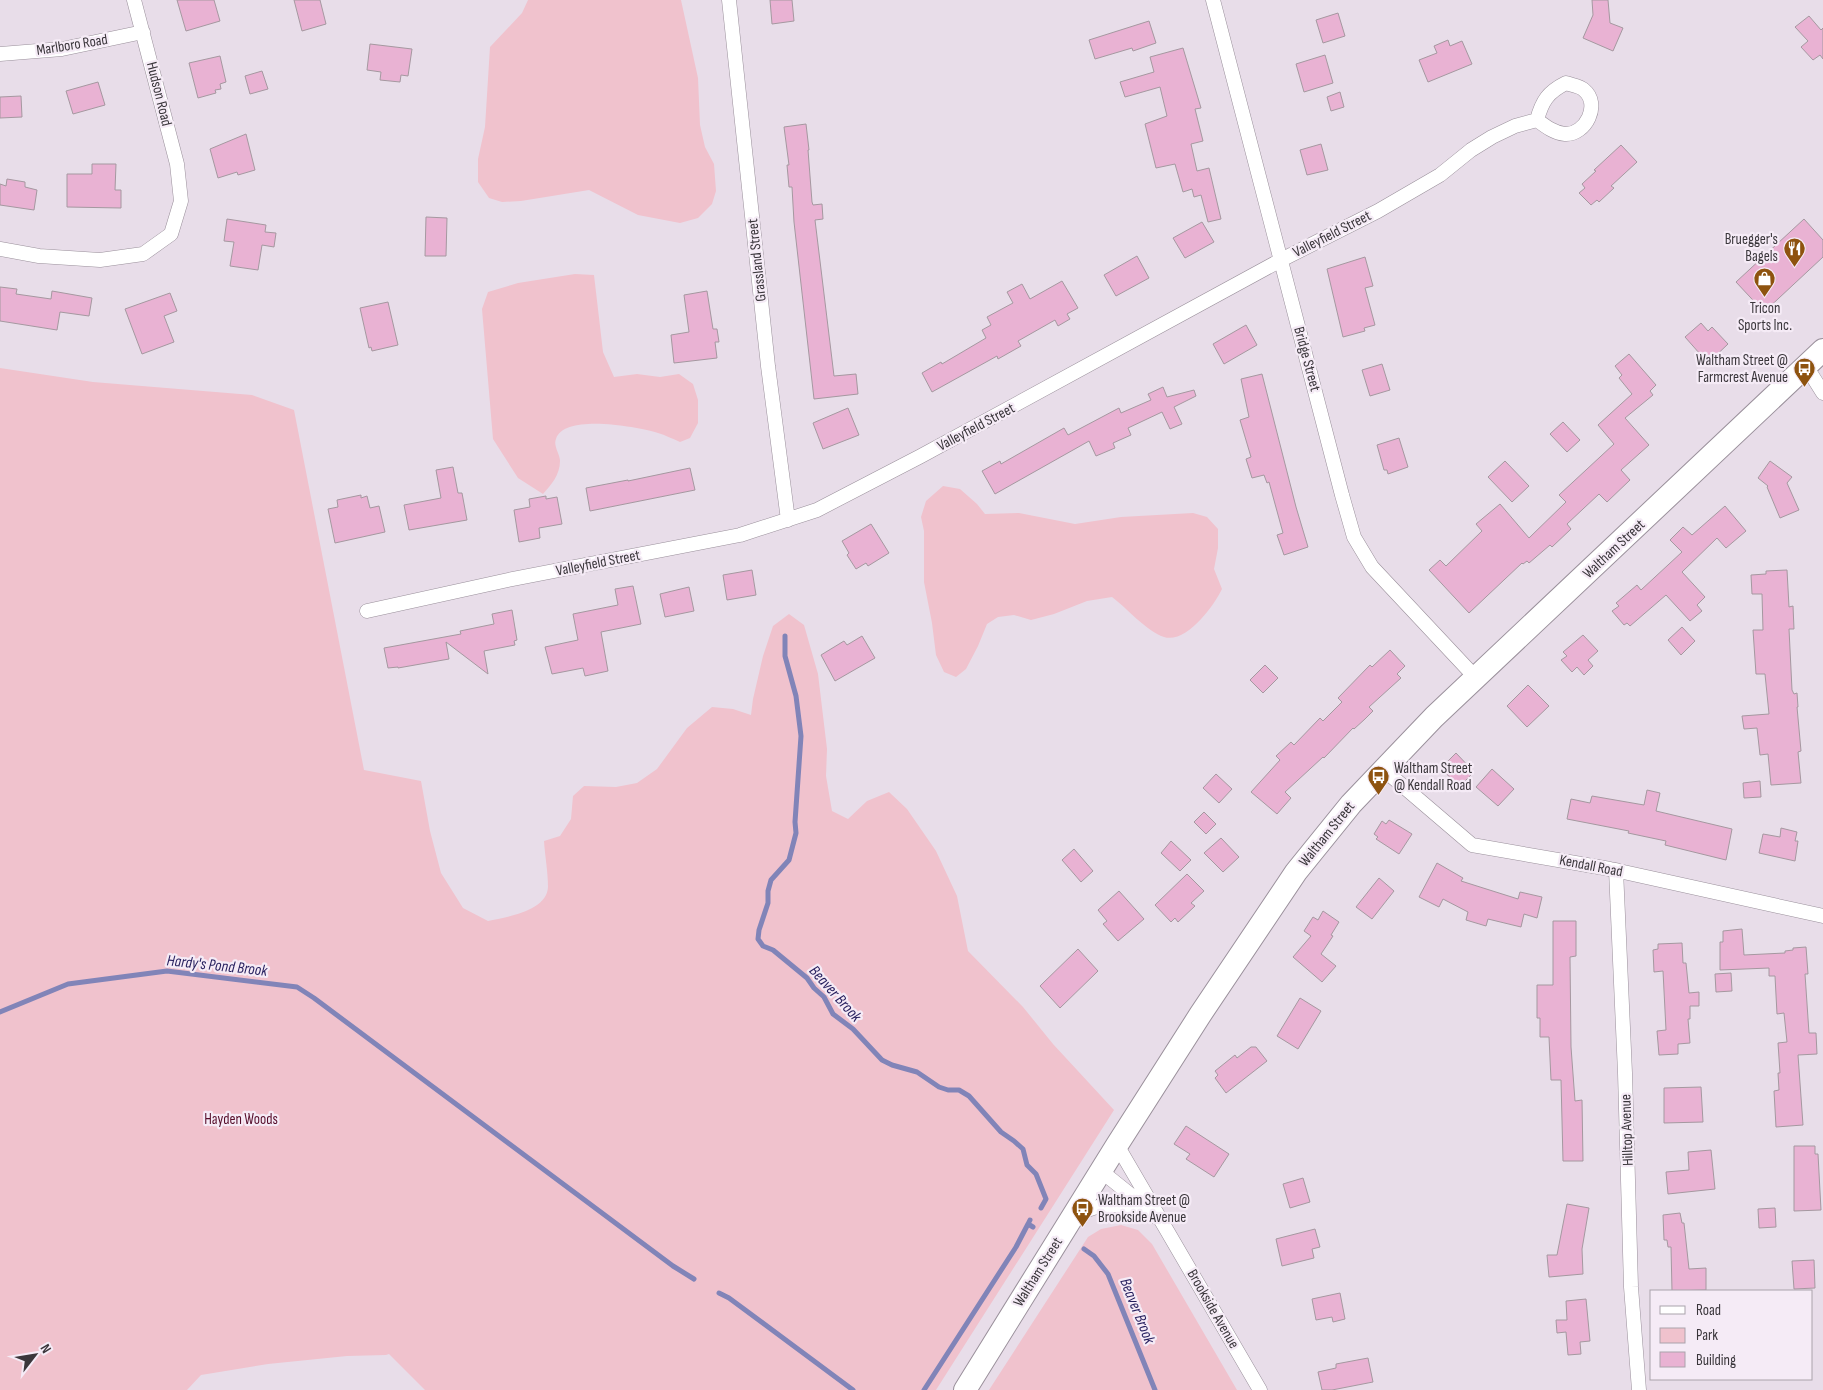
<svg xmlns="http://www.w3.org/2000/svg" width="1823" height="1390" font-family="'Sofia Sans Condensed',sans-serif">
<style>
.green{fill:#f0c2cd}
.lines{fill:none;stroke-linecap:round;stroke-linejoin:round}
.stream{stroke:#8184b8;stroke-width:5}
.building{fill:#e9b2d3;stroke:#a598a0}
.street-casing{stroke:#9a909b;stroke-width:15}
.primary-casing{stroke:#9a909b;stroke-width:24}
.street{stroke:#fff;stroke-width:14}
.primary{stroke:#fff;stroke-width:22}
.labels{text-anchor:middle;dominant-baseline:central;stroke-width:4.5;stroke-linejoin:round;paint-order:stroke}
.street-label{font-size:15px;fill:#3a363b;stroke:#f5ebf6}
.poi-label{font-size:15px;fill:#3a363b;stroke:#f5ebf6;text-anchor:end}
.park-label{font-size:15px;fill:#560d2a;stroke:#f5ebf6}
.water-label{font-size:16px;font-style:italic;fill:#241d5c;stroke:#f5ebf6}
</style>
<rect width="100%" height="100%" fill="#e8dde9"/>
<!-- green -->
<path class="green" d="M 528,0 L 681,0 L 698,78 L 700,125 L 705,147 L 714,164 L 716,191 L 712,204 L 698,218 L 680,223 L 638,215 L 589,190 L 521,201 L 502,202 L 489,198 L 478,182 L 478,159 L 485,127 L 490,47 L 522,13 Z
M 575,274 L 594,275 L 603,352 L 614,377 L 637,374 L 660,377 L 679,374 L 693,384 L 698,400 L 698,423 L 690,438 L 680,442 C 673,439 665,435 658,433 C 638,427 564,413 556,439 C 553,446 560,454 560,461 C 560,475 551,485 543,494 L 518,478 L 493,439 L 482,309 L 488,292 L 518,283 Z
M 0,368 L 93,382 L 252,395 L 294,410 L 364,770 L 421,781 L 430,831 L 441,873 L 463,908 L 488,921 C 507,917 547,911 548,887 C 548,872 545,856 544,841 L 560,836 L 571,819 L 573,796 L 584,786 L 616,787 L 637,783 L 657,769 L 687,728 L 712,707 L 733,709 L 751,715 L 753,699 L 763,656 L 773,626 L 789,614 L 804,625 L 818,674 L 827,749 L 826,776 L 832,811 L 848,819 L 867,801 L 889,792 L 907,809 L 936,851 L 957,896 L 968,951 L 1023,1007 L 1053,1044 L 1114,1110 L 936,1390 L 425,1390 L 389,1354 L 386,1355 L 347,1356 L 268,1364 L 201,1375 L 187,1390 L 0,1390 Z
M 943,486 L 960,489 L 977,504 L 985,514 L 1019,513 L 1075,524 L 1121,517 L 1193,513 L 1207,517 L 1218,529 L 1218,548 L 1214,569 L 1222,589 C 1214,606 1186,644 1164,637 C 1146,631 1127,608 1112,597 L 1087,601 L 1054,614 L 1031,620 L 1014,615 L 998,617 L 987,624 L 978,646 L 966,669 L 956,677 L 944,672 L 936,655 L 932,623 L 924,582 L 924,531 L 921,517 L 926,501 Z
M 1121,1225 L 1138,1230 L 1152,1244 L 1237,1390 L 989,1390 L 1088,1237 L 1101,1229 Z"/>
<g class="lines">
<!-- stream -->
<path class="stream" d="M 785,636 L 785,656 L 796,696 L 801,736 L 795,822 L 796,833 L 789,860 L 771,880 L 768,891 L 768,903 L 759,930 L 758,939 L 763,946 L 773,950 L 807,978 L 814,988 L 824,997 L 833,1014 L 853,1029 L 882,1060 L 892,1065 L 917,1072 L 939,1087 L 948,1090 L 959,1090 L 969,1096 L 1001,1132 L 1014,1141 L 1023,1149 L 1027,1165 L 1036,1174 L 1046,1199 L 1041,1208
M 0,1012 L 68,984 L 167,971 L 297,987 L 314,998 L 673,1266 L 694,1279
M 1030,1220 L 1028,1224 L 1033,1227
M 1084,1249 L 1094,1256 L 1108,1274 L 1155,1390
M 719,1293 L 729,1298 L 853,1390
M 924,1390 L 1016,1247 L 1028,1224"/>
</g>
<!-- building -->
<path class="building" d="M 177,0 L 214,0 L 220,21 L 186,31 Z
M 294,0 L 320,0 L 326,24 L 302,31 Z
M 770,0 L 792,0 L 794,21 L 772,24 Z
M 1592,0 L 1608,0 L 1610,23 L 1623,28 L 1613,51 L 1583,38 L 1593,15 Z
M 1338,13 L 1345,36 L 1323,43 L 1316,20 Z
M 1809,16 L 1821,30 L 1823,28 L 1823,59 L 1820,55 L 1813,60 L 1801,47 L 1808,41 L 1795,27 Z
M 1149,21 L 1156,43 L 1133,51 L 1132,48 L 1095,59 L 1089,40 Z
M 1448,40 L 1450,46 L 1462,41 L 1472,64 L 1428,82 L 1419,60 L 1437,53 L 1434,46 Z
M 370,44 L 412,49 L 408,76 L 401,75 L 400,82 L 380,80 L 381,72 L 367,70 Z
M 1183,48 L 1201,108 L 1195,109 L 1203,141 L 1191,144 L 1197,171 L 1209,168 L 1221,219 L 1208,222 L 1201,195 L 1194,197 L 1192,189 L 1183,192 L 1175,164 L 1156,168 L 1145,124 L 1167,116 L 1160,87 L 1125,97 L 1120,82 L 1154,72 L 1150,57 Z
M 1325,55 L 1333,83 L 1304,92 L 1296,64 Z
M 220,56 L 226,82 L 220,84 L 221,89 L 215,90 L 216,93 L 198,98 L 189,63 Z
M 262,71 L 268,89 L 250,94 L 245,76 Z
M 98,82 L 105,105 L 73,114 L 66,91 Z
M 1340,92 L 1344,107 L 1331,111 L 1327,97 Z
M 21,96 L 22,117 L 0,118 L 0,97 Z
M 806,124 L 809,150 L 808,150 L 812,202 L 813,205 L 822,204 L 823,219 L 815,220 L 834,376 L 856,374 L 858,394 L 814,399 L 794,222 L 792,187 L 789,187 L 787,165 L 789,165 L 784,127 Z
M 246,134 L 255,170 L 238,175 L 237,172 L 218,178 L 210,149 Z
M 1321,144 L 1328,170 L 1307,175 L 1300,150 Z
M 1621,145 L 1637,162 L 1611,186 L 1614,188 L 1599,202 L 1597,200 L 1591,205 L 1579,193 L 1585,188 L 1582,184 L 1596,171 L 1594,170 Z
M 92,164 L 116,164 L 115,190 L 121,190 L 121,208 L 67,207 L 67,174 L 92,174 Z
M 7,179 L 25,182 L 25,187 L 37,190 L 34,210 L 0,205 L 0,184 L 6,186 Z
M 426,217 L 447,218 L 446,256 L 425,256 Z
M 227,219 L 266,225 L 265,232 L 276,233 L 274,247 L 262,245 L 258,270 L 230,266 L 234,242 L 224,241 Z
M 1804,219 L 1823,240 L 1823,257 L 1764,312 L 1736,282 Z
M 1202,222 L 1214,242 L 1185,258 L 1173,238 Z
M 1137,256 L 1149,278 L 1116,296 L 1104,275 Z
M 1365,257 L 1373,286 L 1365,288 L 1375,325 L 1364,328 L 1365,331 L 1343,337 L 1327,269 Z
M 1062,281 L 1078,308 L 1067,314 L 1070,319 L 1058,326 L 1055,320 L 1018,341 L 1021,346 L 998,359 L 997,356 L 932,392 L 922,373 L 941,362 L 942,364 L 986,338 L 982,330 L 991,325 L 987,317 L 1013,303 L 1007,292 L 1022,284 L 1030,299 Z
M 0,287 L 17,289 L 16,294 L 51,299 L 52,291 L 92,298 L 89,316 L 60,312 L 57,330 L 0,321 Z
M 707,291 L 713,329 L 717,329 L 719,342 L 715,342 L 717,358 L 674,363 L 671,335 L 689,332 L 684,295 Z
M 170,293 L 177,311 L 164,316 L 174,342 L 142,354 L 125,309 Z
M 388,302 L 398,345 L 372,351 L 371,347 L 369,348 L 360,308 Z
M 1701,323 L 1708,331 L 1712,327 L 1728,344 L 1708,363 L 1685,337 Z
M 1246,325 L 1257,345 L 1224,364 L 1213,344 Z
M 1629,354 L 1656,385 L 1650,391 L 1653,395 L 1625,418 L 1649,445 L 1621,470 L 1630,480 L 1607,502 L 1599,494 L 1567,524 L 1571,529 L 1552,547 L 1550,545 L 1529,563 L 1527,561 L 1523,564 L 1522,563 L 1469,613 L 1429,570 L 1440,560 L 1446,566 L 1482,531 L 1476,524 L 1500,504 L 1529,538 L 1566,502 L 1559,495 L 1614,444 L 1598,425 L 1632,394 L 1619,378 L 1622,375 L 1615,366 Z
M 1382,364 L 1390,390 L 1370,396 L 1362,370 Z
M 1262,374 L 1296,507 L 1308,547 L 1284,555 L 1277,535 L 1283,533 L 1269,482 L 1267,483 L 1264,475 L 1252,478 L 1246,459 L 1251,457 L 1240,420 L 1249,417 L 1241,379 Z
M 1163,387 L 1167,397 L 1194,390 L 1196,396 L 1174,407 L 1182,424 L 1170,429 L 1162,412 L 1128,428 L 1131,435 L 1113,443 L 1115,448 L 1096,456 L 1089,441 L 995,494 L 982,471 L 1000,461 L 1001,464 L 1064,428 L 1068,435 L 1119,408 L 1121,413 L 1151,400 L 1148,394 Z
M 848,408 L 859,435 L 823,449 L 813,423 Z
M 1563,422 L 1580,440 L 1567,452 L 1550,434 Z
M 1399,438 L 1408,467 L 1388,474 L 1387,470 L 1384,470 L 1377,445 Z
M 1505,461 L 1529,486 L 1512,502 L 1488,477 Z
M 1770,461 L 1792,477 L 1787,483 L 1799,510 L 1780,518 L 1767,487 L 1768,486 L 1758,478 Z
M 453,467 L 458,493 L 462,493 L 467,520 L 409,530 L 404,505 L 441,498 L 436,470 Z
M 690,468 L 695,490 L 590,511 L 586,488 L 628,480 L 628,481 Z
M 361,495 L 361,498 L 367,496 L 370,508 L 379,506 L 385,532 L 335,543 L 328,509 L 338,507 L 337,500 Z
M 546,496 L 546,499 L 557,497 L 562,524 L 539,528 L 540,538 L 519,542 L 514,510 L 530,507 L 529,499 Z
M 1725,506 L 1746,531 L 1726,548 L 1717,538 L 1682,572 L 1705,597 L 1697,605 L 1702,611 L 1690,621 L 1666,595 L 1630,626 L 1627,623 L 1624,625 L 1612,611 L 1619,606 L 1616,603 L 1637,585 L 1641,590 L 1682,552 L 1670,540 L 1683,527 L 1692,535 Z
M 871,524 L 889,553 L 868,566 L 866,563 L 856,569 L 847,555 L 849,553 L 842,541 Z
M 752,570 L 756,595 L 727,600 L 723,575 Z
M 1787,570 L 1789,607 L 1793,606 L 1794,629 L 1789,629 L 1792,690 L 1794,694 L 1797,693 L 1798,707 L 1797,707 L 1801,751 L 1798,752 L 1801,783 L 1771,785 L 1768,754 L 1760,755 L 1757,728 L 1744,729 L 1742,716 L 1769,714 L 1765,674 L 1756,674 L 1753,630 L 1763,630 L 1762,594 L 1752,594 L 1751,575 L 1766,574 L 1766,571 Z
M 633,586 L 641,624 L 601,632 L 608,671 L 585,676 L 583,668 L 552,674 L 545,647 L 578,640 L 573,614 L 618,605 L 615,589 Z
M 689,587 L 694,611 L 665,617 L 660,594 Z
M 512,610 L 517,640 L 514,641 L 515,645 L 484,651 L 488,674 L 446,642 L 449,659 L 398,668 L 398,667 L 388,668 L 384,648 L 461,634 L 460,631 L 494,624 L 492,614 Z
M 1682,627 L 1695,641 L 1681,655 L 1668,640 Z
M 1583,635 L 1598,651 L 1588,660 L 1593,666 L 1584,675 L 1577,667 L 1572,672 L 1561,660 L 1567,656 L 1563,652 Z
M 862,636 L 875,658 L 835,681 L 821,655 L 844,641 L 847,645 Z
M 1390,650 L 1405,666 L 1397,674 L 1401,678 L 1369,707 L 1373,711 L 1365,719 L 1354,729 L 1353,728 L 1324,758 L 1323,757 L 1285,792 L 1291,798 L 1277,814 L 1251,792 L 1280,760 L 1276,756 L 1291,742 L 1294,745 L 1320,718 L 1323,721 L 1342,702 L 1338,698 L 1370,665 L 1372,667 Z
M 1265,665 L 1278,678 L 1263,693 L 1250,680 Z
M 1528,685 L 1549,706 L 1527,727 L 1507,706 Z
M 1456,753 L 1474,772 L 1459,787 L 1441,768 Z
M 1492,769 L 1514,789 L 1498,806 L 1476,787 Z
M 1216,774 L 1232,789 L 1219,803 L 1203,788 Z
M 1760,781 L 1761,797 L 1744,798 L 1743,783 Z
M 1647,790 L 1660,793 L 1656,811 L 1732,829 L 1726,860 L 1665,845 L 1666,841 L 1628,833 L 1629,831 L 1567,819 L 1571,799 L 1590,803 L 1592,796 L 1644,805 Z
M 1204,812 L 1216,824 L 1206,834 L 1194,822 Z
M 1389,820 L 1412,834 L 1399,854 L 1376,839 L 1378,837 L 1374,834 L 1382,821 L 1386,824 Z
M 1781,828 L 1797,832 L 1795,841 L 1798,841 L 1795,861 L 1759,853 L 1763,834 L 1780,837 Z
M 1221,838 L 1239,857 L 1223,872 L 1204,853 Z
M 1171,841 L 1191,860 L 1180,871 L 1161,853 Z
M 1074,849 L 1093,871 L 1081,882 L 1062,860 Z
M 1437,863 L 1463,878 L 1461,881 L 1518,899 L 1520,892 L 1542,897 L 1537,918 L 1524,914 L 1521,927 L 1488,919 L 1486,926 L 1466,920 L 1468,912 L 1443,899 L 1439,907 L 1419,897 Z
M 1187,874 L 1204,891 L 1191,903 L 1195,906 L 1178,922 L 1175,918 L 1171,922 L 1155,905 Z
M 1379,878 L 1394,891 L 1372,919 L 1356,907 Z
M 1119,891 L 1144,919 L 1118,941 L 1103,924 L 1107,921 L 1098,910 Z
M 1323,911 L 1339,922 L 1331,935 L 1333,936 L 1321,954 L 1336,966 L 1322,982 L 1293,957 L 1311,936 L 1304,931 L 1313,917 L 1318,920 Z
M 1553,921 L 1576,921 L 1576,956 L 1570,957 L 1571,1047 L 1575,1101 L 1582,1100 L 1583,1161 L 1563,1161 L 1561,1080 L 1551,1080 L 1549,1037 L 1540,1037 L 1540,1018 L 1537,1018 L 1537,985 L 1553,985 Z
M 1742,929 L 1744,955 L 1785,953 L 1785,951 L 1793,950 L 1793,948 L 1806,947 L 1808,974 L 1805,974 L 1809,1033 L 1816,1033 L 1817,1054 L 1798,1055 L 1803,1125 L 1776,1127 L 1774,1091 L 1779,1090 L 1778,1073 L 1780,1073 L 1778,1043 L 1787,1042 L 1784,1013 L 1777,1014 L 1775,976 L 1769,976 L 1769,968 L 1720,970 L 1720,942 L 1723,942 L 1723,931 Z
M 1682,943 L 1683,963 L 1686,963 L 1689,993 L 1699,992 L 1699,1006 L 1690,1006 L 1690,1019 L 1688,1019 L 1690,1043 L 1678,1044 L 1678,1054 L 1659,1055 L 1657,1031 L 1666,1030 L 1663,971 L 1654,972 L 1653,950 L 1658,949 L 1658,944 Z
M 1078,949 L 1098,971 L 1060,1008 L 1040,986 Z
M 1731,973 L 1732,991 L 1716,992 L 1715,974 Z
M 1300,998 L 1321,1011 L 1298,1049 L 1277,1036 Z
M 1251,1047 L 1256,1047 L 1267,1061 L 1226,1093 L 1215,1078 L 1218,1075 L 1215,1071 L 1235,1055 L 1237,1058 Z
M 1701,1087 L 1703,1122 L 1664,1123 L 1664,1088 Z
M 1186,1126 L 1229,1154 L 1214,1177 L 1186,1159 L 1190,1154 L 1174,1144 Z
M 1794,1146 L 1815,1146 L 1815,1154 L 1818,1154 L 1821,1210 L 1794,1211 Z
M 1711,1150 L 1715,1189 L 1668,1194 L 1666,1172 L 1689,1170 L 1688,1152 Z
M 1303,1178 L 1310,1202 L 1290,1208 L 1283,1184 Z
M 1567,1204 L 1589,1208 L 1582,1249 L 1583,1274 L 1549,1277 L 1547,1255 L 1557,1255 Z
M 1775,1208 L 1776,1227 L 1759,1228 L 1758,1209 Z
M 1680,1213 L 1682,1223 L 1684,1223 L 1689,1269 L 1706,1268 L 1706,1290 L 1672,1291 L 1671,1247 L 1668,1247 L 1667,1240 L 1664,1240 L 1663,1215 Z
M 1315,1229 L 1320,1247 L 1312,1249 L 1314,1258 L 1282,1266 L 1276,1239 Z
M 1814,1260 L 1815,1288 L 1794,1289 L 1792,1261 Z
M 1340,1293 L 1345,1319 L 1333,1322 L 1332,1317 L 1316,1320 L 1312,1299 Z
M 1586,1299 L 1590,1341 L 1580,1342 L 1581,1354 L 1568,1355 L 1566,1332 L 1557,1333 L 1556,1320 L 1567,1320 L 1566,1301 Z
M 1368,1358 L 1373,1382 L 1332,1390 L 1322,1390 L 1318,1372 L 1336,1368 L 1336,1364 Z"/>
<g class="lines">
<defs>
<path id="street" d="M 729,0 L 768,366 L 788,520
M 1213,0 L 1342,495 L 1354,537 L 1372,567 L 1476,678
M 0,54 L 62,49 L 143,32
M 0,249 L 39,256 L 100,260 L 143,254 L 171,234 L 181,201 L 177,164 L 134,0
M 1806,366 L 1823,393
M 367,611 L 508,580 L 740,535 L 817,510 L 921,456 L 1281,260 L 1378,211 L 1440,175 L 1471,150 L 1492,137 L 1515,126 L 1537,120 C 1542,101 1548,92 1566,83 C 1571,85 1580,86 1584,90 C 1601,104 1586,135 1565,134 C 1554,133 1545,126 1537,120
M 1383,769 L 1472,845 L 1610,869 L 1823,916
M 1616,870 L 1625,1073 L 1631,1287 L 1639,1390
M 1117,1145 L 1260,1390
M 1101,1171 L 1147,1208
M 1075,1216 C 1101,1200 1130,1203 1156,1217"/>
<path id="primary" d="M 965,1390 L 1117,1145 L 1200,1015 L 1296,872 L 1351,804 L 1434,717 L 1823,350"/>
</defs>
<!-- street casing -->
<use href="#street" class="street-casing"/>
<!-- primary casing -->
<use href="#primary" class="primary-casing"/>
<!-- street -->
<use href="#street" class="street"/>
<!-- primary -->
<use href="#primary" class="primary"/>
</g>
<!-- icons -->
<defs>
<symbol id="restaurant-pin" viewBox="-11 -11 22 30"><path d="M0 17L-7.5 6A9.5 9.5 0 1 1 7.5 6Z" fill="#8e530f" stroke="#f5ebf6"/><path d="M-5-6h1v4h1v-4h1v4h1v-4h1v5L-1.5 .5V6h-2V.5L-5-1ZM5-6V6H3V1.5H1.5Q1.5-4 5-6Z" fill="#fff"/></symbol>
<symbol id="shop-pin" viewBox="-11 -11 22 30"><path d="M0 17L-7.5 6A9.5 9.5 0 1 1 7.5 6Z" fill="#8e530f" stroke="#f5ebf6"/><path d="M-5-2.5h2.3a2.7 3.5 0 0 1 5.4 0H5L5.5 6h-11ZM-1.5-2.5h3a1.5 2.3 0 0 0-3 0Z" fill="#fff"/></symbol>
<symbol id="bus-pin" viewBox="-11 -11 22 30"><path d="M0 17L-7.5 6A9.5 9.5 0 1 1 7.5 6Z" fill="#8e530f" stroke="#f5ebf6"/><path d="M-5-6H5V4H4V6H2V4H-2V6H-4V4H-5ZM-3.5-4V0h7V-4ZM-3.5 1.2v1.5H-2V1.2ZM2 1.2v1.5H3.5V1.2Z" fill="#fff"/></symbol>
</defs>
<g fill-rule="evenodd">
<use href="#restaurant-pin" x="1782" y="236" width="25" height="34"/>
<use href="#shop-pin" x="1752" y="266" width="25" height="34"/>
<use href="#bus-pin" x="1792" y="356" width="25" height="34"/>
<use href="#bus-pin" x="1366" y="764" width="25" height="34"/>
<use href="#bus-pin" x="1070" y="1196" width="25" height="34"/>
</g>
<g class="labels">
<!-- street labels -->
<g class="street-label">
<text transform="translate(72 45) rotate(-9)">Marlboro Road</text>
<text transform="translate(159 94) rotate(76)">Hudson Road</text>
<text transform="translate(1332 234) rotate(-27)">Valleyfield Street</text>
<text transform="translate(757 260) rotate(-96)">Grassland Street</text>
<text transform="translate(1307 359) rotate(75)">Bridge Street</text>
<text transform="translate(976 427) rotate(-28)">Valleyfield Street</text>
<text transform="translate(1614 549) rotate(-43)">Waltham Street</text>
<text transform="translate(598 563) rotate(-11)">Valleyfield Street</text>
<text transform="translate(1327 834) rotate(-51)">Waltham Street</text>
<text transform="translate(1591 866) rotate(11)">Kendall Road</text>
<text transform="translate(1627 1130) rotate(-92)">Hilltop Avenue</text>
<text transform="translate(1038 1272) rotate(-58)">Waltham Street</text>
<text transform="translate(1213 1309) rotate(60)">Brookside Avenue</text>
</g>
<!-- poi labels -->
<g class="poi-label">
<text x="1778" y="239">Bruegger's<tspan x="1778" dy="17">Bagels</tspan></text>
<text x="1765" y="308" text-anchor="middle">Tricon<tspan x="1765" dy="17">Sports Inc.</tspan></text>
<text x="1788" y="360">Waltham Street @<tspan x="1788" dy="17">Farmcrest Avenue</tspan></text>
<text x="1394" y="768" text-anchor="start">Waltham Street<tspan x="1394" dy="17">@ Kendall Road</tspan></text>
<text x="1098" y="1200" text-anchor="start">Waltham Street @<tspan x="1098" dy="17">Brookside Avenue</tspan></text>
</g>
<!-- park labels -->
<g class="park-label">
<text x="241" y="1119">Hayden Woods</text>
</g>
<!-- water labels -->
<g class="water-label">
<text transform="translate(217 966) rotate(6)">Hardy's Pond Brook</text>
<text transform="translate(835 994) rotate(48)">Beaver Brook</text>
<text transform="translate(1137 1311) rotate(68)">Beaver Brook</text>
</g>
</g>
<!-- legend -->
<rect x="1650" y="1290" width="162" height="90" fill="#f5ebf6" stroke="#aaa3ab"/>
<rect x="1660" y="1306" width="25" height="8" fill="#ffffff" stroke="#aaa3ab"/>
<text x="1696" y="1315" font-size="15" fill="#3a363b">Road</text>
<rect x="1660" y="1328" width="25" height="15" fill="#f0c2cd" stroke="#aaa3ab"/>
<text x="1696" y="1340" font-size="15" fill="#3a363b">Park</text>
<rect x="1660" y="1352" width="25" height="15" fill="#e9b2d3" stroke="#aaa3ab"/>
<text x="1696" y="1365" font-size="15" fill="#3a363b">Building</text>
<!-- north arrow -->
<g transform="translate(35 1355) rotate(59)" stroke="#f5ebf6" stroke-width="4" paint-order="stroke">
<path d="M0-4L9 19L0 12L-9 19Z" fill="#3a363b"/>
<text y="-8" font-size="14" font-weight="bold" text-anchor="middle" fill="#3a363b">N</text>
</g>
</svg>
